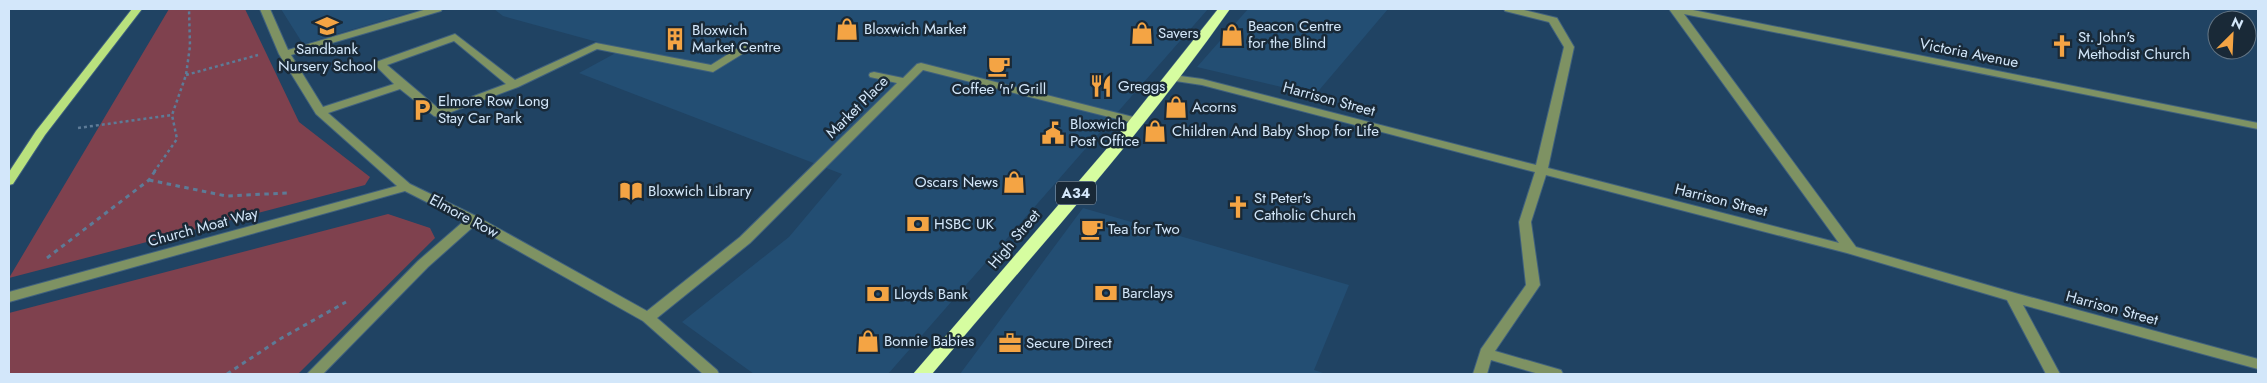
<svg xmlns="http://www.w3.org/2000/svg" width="2267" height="383" font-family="Jost,sans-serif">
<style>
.built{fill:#234e73}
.green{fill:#7f414e}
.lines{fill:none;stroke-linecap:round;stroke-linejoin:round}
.minor-casing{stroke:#40617e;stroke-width:2}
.major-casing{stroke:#40617e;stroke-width:2}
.highway-casing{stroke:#40617e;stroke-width:1}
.path-far1{stroke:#5d7b97;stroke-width:2.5;stroke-dasharray:3 3;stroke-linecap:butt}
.path{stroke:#5d7b97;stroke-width:3;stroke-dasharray:4.5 4.5;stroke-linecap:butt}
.minor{fill:#7e9263;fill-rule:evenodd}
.major{fill:#b9e17e;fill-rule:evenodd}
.highway{fill:#d6fda0;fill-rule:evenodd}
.labels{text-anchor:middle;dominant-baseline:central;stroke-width:5;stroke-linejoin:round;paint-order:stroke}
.shield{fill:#192937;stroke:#9baec0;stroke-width:1}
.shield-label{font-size:14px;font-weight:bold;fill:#d3e7fa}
.poi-label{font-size:15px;fill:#d3e7fa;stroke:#192937;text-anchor:start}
.street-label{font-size:15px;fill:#d3e7fa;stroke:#192937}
</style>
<rect width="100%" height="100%" fill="#204363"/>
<!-- built -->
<path class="built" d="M 281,9 L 422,9 L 303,44 Z
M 494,9 L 1208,9 L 888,374 L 754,374 L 682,322 L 789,237 L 842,174 L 579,73 L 623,49 L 503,16 Z
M 1248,9 L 1388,9 L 1315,95 L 1197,67 Z
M 1083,208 L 1349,285 L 1314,370 L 1326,374 L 960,374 Z"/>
<!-- green -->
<path class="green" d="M 169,9 L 245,9 L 299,122 L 370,177 L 365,185 L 9,278 Z
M 388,214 L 430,228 L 435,238 L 298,374 L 9,374 L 9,313 Z"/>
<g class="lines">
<defs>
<path id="minor" d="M 260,9 L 270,9 L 288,50 L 427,9 L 442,9 L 441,11 L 291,55 L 323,107 L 394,84 L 376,66 L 375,64 L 376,62 L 455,34 L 515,80 L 596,43 L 711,65 L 744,44 L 752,44 L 752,48 L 713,72 L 597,49 L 518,87 L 438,117 L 434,116 L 400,89 L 328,113 L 410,184 L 478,217 L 647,311 L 740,237 L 897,83 L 870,77 L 869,75 L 870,73 L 874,72 L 903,78 L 917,64 L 921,63 L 1141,119 L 1143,121 L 1137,124 L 923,70 L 750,243 L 657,318 L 717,370 L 719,374 L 703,374 L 643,321 L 474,226 L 428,267 L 323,374 L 307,374 L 418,261 L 464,221 L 405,191 L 9,302 L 9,292 L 397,186 L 316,114 L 279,54 ZM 454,41 L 506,84 L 439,109 L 387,65 Z
M 1504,9 L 1520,9 L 1557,18 L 1574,47 L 1548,168 L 1839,243 L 1669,9 L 1688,9 L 2258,123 L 2258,129 L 1684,14 L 1856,247 L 2015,293 L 2258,359 L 2258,369 L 2023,305 L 2060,374 L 2046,374 L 2007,300 L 1847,253 L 1546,175 L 1531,222 L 1540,285 L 1495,351 L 1561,370 L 1563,374 L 1539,374 L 1491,360 L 1487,374 L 1473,374 L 1481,349 L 1526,285 L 1519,222 L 1535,172 L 1202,85 L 1169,80 L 1168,78 L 1173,75 L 1202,79 L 1536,165 L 1564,47 L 1549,22 L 1505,11 Z"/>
<path id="major" d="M 132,9 L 142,9 L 45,135 L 13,184 L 9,185 L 9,172 L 36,131 Z"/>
<path id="highway" d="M 1218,9 L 1230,9 C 1140,137 1033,254 932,374 L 913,374 L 1109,146 Z"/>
</defs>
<!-- minor casing -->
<use href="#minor" class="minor-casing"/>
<!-- major casing -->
<use href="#major" class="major-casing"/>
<!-- highway casing -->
<use href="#highway" class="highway-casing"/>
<!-- path-far1 -->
<path class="path-far1" d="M 186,75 L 258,55
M 78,128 L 172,115
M 154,172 L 177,139 L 172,115 L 186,75 L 190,46 L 189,9"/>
<!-- path -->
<path class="path" d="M 149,180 L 226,196 L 287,193
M 47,258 L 149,180 L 155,171
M 227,374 L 280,339 L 346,302"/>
<!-- minor -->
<use href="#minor" class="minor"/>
<!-- major -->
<use href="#major" class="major"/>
<!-- highway -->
<use href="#highway" class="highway"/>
</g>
<!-- icons -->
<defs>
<symbol id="school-bare" viewBox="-9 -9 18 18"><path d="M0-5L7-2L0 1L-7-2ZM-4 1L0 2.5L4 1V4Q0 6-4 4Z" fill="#f4a444" stroke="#192937" stroke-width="2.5" paint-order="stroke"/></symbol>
<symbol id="shop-bare" viewBox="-9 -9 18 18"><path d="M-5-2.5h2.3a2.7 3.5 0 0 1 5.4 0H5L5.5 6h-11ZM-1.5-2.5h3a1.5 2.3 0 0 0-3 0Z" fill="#f4a444" stroke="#192937" stroke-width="2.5" paint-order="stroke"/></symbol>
<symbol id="building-bare" viewBox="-9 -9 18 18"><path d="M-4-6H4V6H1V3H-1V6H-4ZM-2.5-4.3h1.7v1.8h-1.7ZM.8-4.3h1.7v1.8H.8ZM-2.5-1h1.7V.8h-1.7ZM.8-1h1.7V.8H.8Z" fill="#f4a444" stroke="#192937" stroke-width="2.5" paint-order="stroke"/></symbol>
<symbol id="church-bare" viewBox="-9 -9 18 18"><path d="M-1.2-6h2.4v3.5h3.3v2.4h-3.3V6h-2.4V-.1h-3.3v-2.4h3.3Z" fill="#f4a444" stroke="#192937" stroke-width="2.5" paint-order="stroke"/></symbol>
<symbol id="cafe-bare" viewBox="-9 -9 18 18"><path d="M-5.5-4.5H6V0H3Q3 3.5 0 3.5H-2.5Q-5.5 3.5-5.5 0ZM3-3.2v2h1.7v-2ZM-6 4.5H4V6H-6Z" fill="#f4a444" stroke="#192937" stroke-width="2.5" paint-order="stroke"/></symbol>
<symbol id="restaurant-bare" viewBox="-9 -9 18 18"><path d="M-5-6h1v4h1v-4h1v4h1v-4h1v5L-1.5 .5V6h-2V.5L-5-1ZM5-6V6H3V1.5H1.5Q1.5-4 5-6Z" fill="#f4a444" stroke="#192937" stroke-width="2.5" paint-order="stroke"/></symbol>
<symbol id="parking-bare" viewBox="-9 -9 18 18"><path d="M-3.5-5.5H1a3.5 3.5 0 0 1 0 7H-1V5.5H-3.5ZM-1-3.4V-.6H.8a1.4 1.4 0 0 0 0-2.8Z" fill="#f4a444" stroke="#192937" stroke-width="2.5" paint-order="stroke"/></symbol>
<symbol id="civic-bare" viewBox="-9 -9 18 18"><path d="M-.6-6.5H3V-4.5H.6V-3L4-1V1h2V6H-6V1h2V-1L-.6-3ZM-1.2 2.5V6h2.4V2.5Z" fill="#f4a444" stroke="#192937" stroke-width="2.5" paint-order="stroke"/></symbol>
<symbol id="library-bare" viewBox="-9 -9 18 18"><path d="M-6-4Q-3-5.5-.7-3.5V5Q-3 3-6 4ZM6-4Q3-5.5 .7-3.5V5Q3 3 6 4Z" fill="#f4a444" stroke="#192937" stroke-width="2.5" paint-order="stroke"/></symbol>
<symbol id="bank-bare" viewBox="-9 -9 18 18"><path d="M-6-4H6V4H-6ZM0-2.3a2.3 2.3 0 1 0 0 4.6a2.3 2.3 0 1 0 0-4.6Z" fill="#f4a444" stroke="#192937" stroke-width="2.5" paint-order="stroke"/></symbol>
<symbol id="office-bare" viewBox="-9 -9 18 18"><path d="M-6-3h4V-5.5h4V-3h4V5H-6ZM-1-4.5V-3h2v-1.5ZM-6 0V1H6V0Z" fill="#f4a444" stroke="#192937" stroke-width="2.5" paint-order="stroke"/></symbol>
</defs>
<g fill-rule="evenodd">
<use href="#school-bare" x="311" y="10" width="32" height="32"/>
<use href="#shop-bare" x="831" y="13" width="32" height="32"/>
<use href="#shop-bare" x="1126" y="17" width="32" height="32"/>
<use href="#shop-bare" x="1216" y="19" width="32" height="32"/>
<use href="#building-bare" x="659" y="23" width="32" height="32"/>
<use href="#church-bare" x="2046" y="30" width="32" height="32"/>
<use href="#cafe-bare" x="983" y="50" width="32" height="32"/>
<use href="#restaurant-bare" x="1085" y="70" width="32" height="32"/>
<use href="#shop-bare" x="1160" y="91" width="32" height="32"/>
<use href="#parking-bare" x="406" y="94" width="32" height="32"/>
<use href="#shop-bare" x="1139" y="115" width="32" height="32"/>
<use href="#civic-bare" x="1037" y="117" width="32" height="32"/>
<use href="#shop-bare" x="998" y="166" width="32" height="32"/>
<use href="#library-bare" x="615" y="175" width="32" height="32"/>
<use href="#church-bare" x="1222" y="191" width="32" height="32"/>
<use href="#bank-bare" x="902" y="208" width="32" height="32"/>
<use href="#cafe-bare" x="1076" y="213" width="32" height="32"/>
<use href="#bank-bare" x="1090" y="277" width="32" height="32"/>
<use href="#bank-bare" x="862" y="278" width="32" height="32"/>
<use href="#shop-bare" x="852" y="325" width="32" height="32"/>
<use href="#office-bare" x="994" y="327" width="32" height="32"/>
</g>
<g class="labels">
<!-- shield labels -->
<rect class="shield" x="1056" y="181.5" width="40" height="23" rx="4"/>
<g class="shield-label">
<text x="1076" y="193">A34</text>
</g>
<!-- poi labels -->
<g class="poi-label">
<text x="1248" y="26">Beacon Centre<tspan x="1248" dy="17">for the Blind</tspan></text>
<text x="864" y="29">Bloxwich Market</text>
<text x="692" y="30">Bloxwich<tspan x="692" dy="17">Market Centre</tspan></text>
<text x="1158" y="33">Savers</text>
<text x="2078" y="37">St. John's<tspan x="2078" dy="17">Methodist Church</tspan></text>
<text x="327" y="49" text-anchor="middle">Sandbank<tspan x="327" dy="17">Nursery School</tspan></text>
<text x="1118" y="86">Greggs</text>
<text x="999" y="89" text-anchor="middle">Coffee 'n' Grill</text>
<text x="438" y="101">Elmore Row Long<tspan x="438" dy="17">Stay Car Park</tspan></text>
<text x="1192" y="107">Acorns</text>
<text x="1070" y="124">Bloxwich<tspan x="1070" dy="17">Post Office</tspan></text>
<text x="1172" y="131">Children And Baby Shop for Life</text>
<text x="998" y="182" text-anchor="end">Oscars News</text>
<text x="648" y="191">Bloxwich Library</text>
<text x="1254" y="198">St Peter's<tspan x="1254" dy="17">Catholic Church</tspan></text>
<text x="934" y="224">HSBC UK</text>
<text x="1108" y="229">Tea for Two</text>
<text x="1122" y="293">Barclays</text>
<text x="894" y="294">Lloyds Bank</text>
<text x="884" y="341">Bonnie Babies</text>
<text x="1026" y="343">Secure Direct</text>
</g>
<!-- street labels -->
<g class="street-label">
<text transform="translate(1969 53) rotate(11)">Victoria Avenue</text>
<text transform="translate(1329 99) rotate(15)">Harrison Street</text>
<text transform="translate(857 107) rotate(-45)">Market Place</text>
<text transform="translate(1721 200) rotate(14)">Harrison Street</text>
<text transform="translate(464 216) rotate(28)">Elmore Row</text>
<text transform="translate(203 227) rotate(-15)">Church Moat Way</text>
<text transform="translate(1014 239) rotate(-50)">High Street</text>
<text transform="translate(2112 308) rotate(15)">Harrison Street</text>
</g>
</g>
<!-- border -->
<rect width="2267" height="383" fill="none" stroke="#d3e7fa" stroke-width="20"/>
<!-- north arrow -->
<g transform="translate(2232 35) rotate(24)"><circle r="24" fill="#192937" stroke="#637585"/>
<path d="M0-4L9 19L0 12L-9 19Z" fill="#f4a444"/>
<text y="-8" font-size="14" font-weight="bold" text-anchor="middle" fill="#d3e7fa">N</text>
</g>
</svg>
